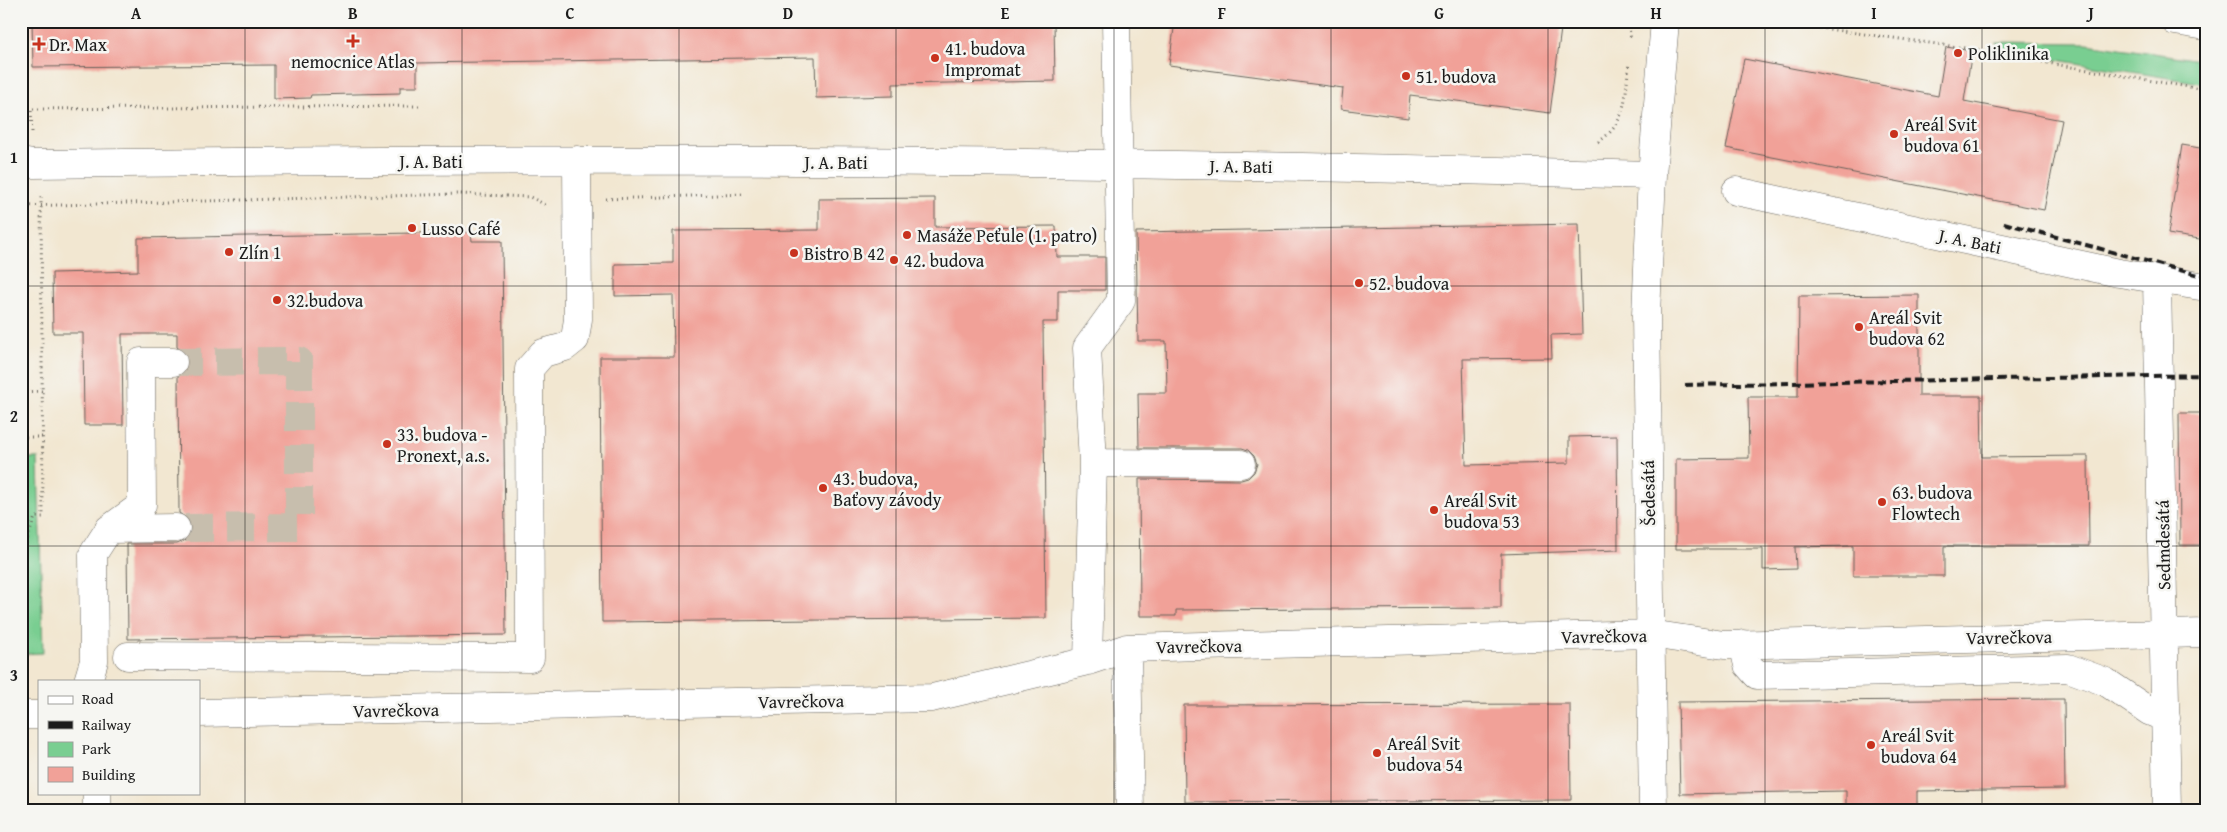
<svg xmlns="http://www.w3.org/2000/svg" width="2227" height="832" font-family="'Gentium Book Plus',serif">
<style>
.green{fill:#79ce91;stroke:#4a7556}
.building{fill:#f1a198}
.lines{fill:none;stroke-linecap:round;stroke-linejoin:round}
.minor-tunnel{stroke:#c7bead;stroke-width:28;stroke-dasharray:28 14;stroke-linecap:butt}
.minor-casing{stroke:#67635b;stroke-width:29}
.major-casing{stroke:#67635b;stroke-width:29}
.path{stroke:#67635b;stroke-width:3;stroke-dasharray:1 4;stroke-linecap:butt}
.minor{stroke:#fff;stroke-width:28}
.major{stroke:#fff;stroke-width:28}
.rail{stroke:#1c1c1c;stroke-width:4;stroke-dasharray:8 4;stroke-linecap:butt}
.grid{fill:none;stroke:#1c1c1c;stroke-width:1;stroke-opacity:0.55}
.poi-dot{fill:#c8321e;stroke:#f6f6f2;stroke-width:2}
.labels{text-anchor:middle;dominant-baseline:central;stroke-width:5;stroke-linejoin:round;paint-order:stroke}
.poi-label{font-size:18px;fill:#1c1c1c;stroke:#f6f6f2;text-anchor:start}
.street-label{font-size:18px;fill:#1c1c1c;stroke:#f6f6f2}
.neatline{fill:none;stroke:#1c1c1c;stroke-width:2}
.grid-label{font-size:16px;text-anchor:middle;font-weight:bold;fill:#1c1c1c}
</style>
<rect width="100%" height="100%" fill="#f6f6f2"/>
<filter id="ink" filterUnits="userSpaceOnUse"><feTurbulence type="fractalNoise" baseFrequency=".02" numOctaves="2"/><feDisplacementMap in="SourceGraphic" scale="10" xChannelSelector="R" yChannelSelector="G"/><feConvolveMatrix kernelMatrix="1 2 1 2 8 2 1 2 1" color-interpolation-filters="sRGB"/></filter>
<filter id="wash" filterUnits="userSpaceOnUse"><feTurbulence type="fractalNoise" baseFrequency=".0096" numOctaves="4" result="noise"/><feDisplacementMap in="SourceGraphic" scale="20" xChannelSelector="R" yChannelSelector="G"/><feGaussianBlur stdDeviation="1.12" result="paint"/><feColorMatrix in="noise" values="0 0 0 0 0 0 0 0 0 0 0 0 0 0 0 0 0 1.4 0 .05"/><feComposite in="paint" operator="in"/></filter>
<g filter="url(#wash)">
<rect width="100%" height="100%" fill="#f2e7d1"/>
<!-- green -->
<path class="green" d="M 1996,42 L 2087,43 L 2206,61 L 2206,84 L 2007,52 L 1998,50 Z
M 21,458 L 38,458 L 43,653 L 21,654 Z"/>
<g id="blocks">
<!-- building -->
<path class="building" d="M 32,21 L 1054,21 L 1055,81 L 893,84 L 893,96 L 816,98 L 815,57 L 417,63 L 417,87 L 400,87 L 400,93 L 311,95 L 310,98 L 274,99 L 274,65 L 33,67 Z
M 1175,21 L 1562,21 L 1550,113 L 1410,95 L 1408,118 L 1341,109 L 1343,88 L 1169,65 Z
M 1946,47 L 1972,51 L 1964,101 L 2062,120 L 2044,210 L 1726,148 L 1744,59 L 1938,96 Z
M 2182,145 L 2206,149 L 2206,240 L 2168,234 Z
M 935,198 L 935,227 L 1056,226 L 1057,257 L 1105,257 L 1105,290 L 1058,290 L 1058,322 L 1043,322 L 1046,618 L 602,622 L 600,357 L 674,357 L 673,295 L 615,296 L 615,264 L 673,263 L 673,231 L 819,230 L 819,199 Z
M 1579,224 L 1582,334 L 1551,335 L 1552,358 L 1463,359 L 1466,465 L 1569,463 L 1569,437 L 1617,436 L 1618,550 L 1501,554 L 1501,608 L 1176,610 L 1176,616 L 1140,616 L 1139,479 L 1241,480 L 1248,478 L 1254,472 L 1257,464 L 1254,456 L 1248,450 L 1242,448 L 1139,448 L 1138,393 L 1167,393 L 1166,341 L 1138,341 L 1136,232 Z
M 471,232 L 472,241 L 502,241 L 506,635 L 128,639 L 127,544 L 177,544 L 184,541 L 190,535 L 192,528 L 189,520 L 179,513 L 178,376 L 186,370 L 189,362 L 186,354 L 177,347 L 177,334 L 122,334 L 123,425 L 84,425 L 83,333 L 53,333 L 52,273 L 138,271 L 138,238 Z
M 1919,295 L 1919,396 L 1981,396 L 1982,457 L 2088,456 L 2089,546 L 1944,546 L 1944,576 L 1853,576 L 1853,546 L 1795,547 L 1796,569 L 1763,570 L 1763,549 L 1676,549 L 1676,459 L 1749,458 L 1748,397 L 1798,397 L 1799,296 Z
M 2179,413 L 2206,413 L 2206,545 L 2180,545 Z
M 2064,699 L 2065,789 L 1917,791 L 1917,811 L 1846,811 L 1846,791 L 1680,794 L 1678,702 Z
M 1570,704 L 1571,800 L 1185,802 L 1184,705 Z"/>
</g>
</g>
<g filter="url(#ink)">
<use href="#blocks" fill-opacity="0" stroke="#67635b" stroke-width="1"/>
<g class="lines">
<!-- minor-tunnel -->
<path class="minor-tunnel" d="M 173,362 L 299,361 L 299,527 L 176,528"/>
<defs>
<path id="minor" d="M 21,162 L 33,164 C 572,157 1112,160 1652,175
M 1736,191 L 2119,273 L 2206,287
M 2157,280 L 2167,811
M 173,362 L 141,362 L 142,505 L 109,529 L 176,528
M 1093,463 L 1087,348 L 1121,301 L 1116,21
M 1743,644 L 1748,665 L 1757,675 L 2068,668 L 2106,682 L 2149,711 L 2166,718
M 1127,648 L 1130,811
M 128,656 L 530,658 L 529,369 L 543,353 L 565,347 L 575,339 L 578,319 L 577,160
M 1088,661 L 1093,463 L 1241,464
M 88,681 L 94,661 L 93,554 L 109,529
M 199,713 L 932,698 L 1088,661 L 1127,648 L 1650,634 L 1724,645 L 2206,633
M 21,715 L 39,715
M 97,793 L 97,811
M 1653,811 L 1646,315 L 1652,175 L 1665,21"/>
<path id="major" d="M 2175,21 L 2206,26"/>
</defs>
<!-- minor casing -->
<use href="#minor" class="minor-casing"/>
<!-- major casing -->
<use href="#major" class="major-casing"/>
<!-- path -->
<path class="path" d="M 1628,21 L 1631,40
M 1770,21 L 1980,50 L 2001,55 L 2206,90
M 1694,23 L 1715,25 L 1727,21
M 32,132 L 31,109 L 419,106
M 1598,142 C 1628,123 1625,95 1629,62
M 606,199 L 745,194
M 21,206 L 459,194 L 530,197 L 546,205
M 21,392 L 43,391
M 21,437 L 43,437
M 21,558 L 35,517 L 43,517 L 41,195"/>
<!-- minor -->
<use href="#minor" class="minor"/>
<!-- major -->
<use href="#major" class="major"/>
<!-- rail -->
<path class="rail" d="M 2004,223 L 2206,277
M 1685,385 L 2206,375"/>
</g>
</g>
<!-- grid -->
<path class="grid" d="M 245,21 L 245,811M 462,21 L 462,811M 679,21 L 679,811M 896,21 L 896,811M 1114,21 L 1114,811M 1331,21 L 1331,811M 1548,21 L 1548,811M 1765,21 L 1765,811M 1982,21 L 1982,811M 21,286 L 2206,286M 21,546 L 2206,546"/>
<!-- markers -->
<g class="poi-dot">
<path d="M350.5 33.5h5v5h5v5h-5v5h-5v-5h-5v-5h5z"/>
<path d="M36.5 36.5h5v5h5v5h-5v5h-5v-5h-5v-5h5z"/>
<circle cx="1958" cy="53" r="5"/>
<circle cx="935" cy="58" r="5"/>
<circle cx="1406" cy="76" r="5"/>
<circle cx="1894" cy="134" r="5"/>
<circle cx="412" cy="228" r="5"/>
<circle cx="907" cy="235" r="5"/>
<circle cx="229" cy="252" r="5"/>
<circle cx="794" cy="253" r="5"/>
<circle cx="894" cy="260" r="5"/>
<circle cx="1359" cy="283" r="5"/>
<circle cx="277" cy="300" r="5"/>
<circle cx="1859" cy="327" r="5"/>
<circle cx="387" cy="444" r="5"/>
<circle cx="823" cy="488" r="5"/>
<circle cx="1882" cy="502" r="5"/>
<circle cx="1434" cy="510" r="5"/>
<circle cx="1871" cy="745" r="5"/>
<circle cx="1377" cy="753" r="5"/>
</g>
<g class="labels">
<!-- poi labels -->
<g class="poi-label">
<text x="49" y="44">Dr. Max</text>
<text x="945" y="48">41. budova<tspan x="945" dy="21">Impromat</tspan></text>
<text x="1968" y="53">Poliklinika</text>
<text x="353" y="61" text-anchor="middle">nemocnice Atlas</text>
<text x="1416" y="76">51. budova</text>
<text x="1904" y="124">Areál Svit<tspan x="1904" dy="21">budova 61</tspan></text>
<text x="422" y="228">Lusso Café</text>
<text x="917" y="235">Masáže Peťule (1. patro)</text>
<text x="239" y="252">Zlín 1</text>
<text x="804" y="253">Bistro B 42</text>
<text x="904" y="260">42. budova</text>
<text x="1369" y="283">52. budova</text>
<text x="287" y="300">32.budova</text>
<text x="1869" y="317">Areál Svit<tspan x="1869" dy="21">budova 62</tspan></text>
<text x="397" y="434">33. budova -<tspan x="397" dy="21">Pronext, a.s.</tspan></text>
<text x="833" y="478">43. budova,<tspan x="833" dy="21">Baťovy závody</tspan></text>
<text x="1892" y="492">63. budova<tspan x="1892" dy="21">Flowtech</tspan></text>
<text x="1444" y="500">Areál Svit<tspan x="1444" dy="21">budova 53</tspan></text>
<text x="1881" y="735">Areál Svit<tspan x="1881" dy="21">budova 64</tspan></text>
<text x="1387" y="743">Areál Svit<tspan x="1387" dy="21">budova 54</tspan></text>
</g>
<!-- street labels -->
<g class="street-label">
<text x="431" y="161">J. A. Bati</text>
<text x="836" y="162">J. A. Bati</text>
<text transform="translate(1241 166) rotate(1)">J. A. Bati</text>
<text transform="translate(1970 241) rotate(12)">J. A. Bati</text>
<text transform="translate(1648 493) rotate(-91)">Šedesátá</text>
<text transform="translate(2163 545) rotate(-91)">Sedmdesátá</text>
<text transform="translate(1604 636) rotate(-1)">Vavrečkova</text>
<text transform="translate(2009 637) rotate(-1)">Vavrečkova</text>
<text transform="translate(1199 646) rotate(-1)">Vavrečkova</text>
<text transform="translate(801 701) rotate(-1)">Vavrečkova</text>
<text transform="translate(396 710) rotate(-1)">Vavrečkova</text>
</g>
</g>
<!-- margin -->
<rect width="2227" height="832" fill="none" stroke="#f6f6f2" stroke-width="55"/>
<!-- legend -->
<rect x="38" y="680" width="162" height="115" fill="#f6f6f2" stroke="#9f9f9c"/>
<rect x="48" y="696" width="25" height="8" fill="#ffffff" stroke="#9f9f9c"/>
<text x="82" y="704" font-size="15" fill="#1c1c1c">Road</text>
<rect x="48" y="721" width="25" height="8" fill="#1c1c1c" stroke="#9f9f9c"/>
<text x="82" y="730" font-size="15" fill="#1c1c1c">Railway</text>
<rect x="48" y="742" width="25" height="15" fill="#79ce91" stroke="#9f9f9c"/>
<text x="82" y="754" font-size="15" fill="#1c1c1c">Park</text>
<rect x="48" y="767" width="25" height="15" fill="#f1a198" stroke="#9f9f9c"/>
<text x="82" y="780" font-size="15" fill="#1c1c1c">Building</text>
<rect x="28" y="28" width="2172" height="776" class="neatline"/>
<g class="grid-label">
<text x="136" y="19">A</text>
<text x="353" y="19">B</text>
<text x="570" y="19">C</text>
<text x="788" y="19">D</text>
<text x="1005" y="19">E</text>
<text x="1222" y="19">F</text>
<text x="1439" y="19">G</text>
<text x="1656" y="19">H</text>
<text x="1874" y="19">I</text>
<text x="2091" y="19">J</text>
<text x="14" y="163">1</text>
<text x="14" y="422">2</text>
<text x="14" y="681">3</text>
</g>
</svg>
